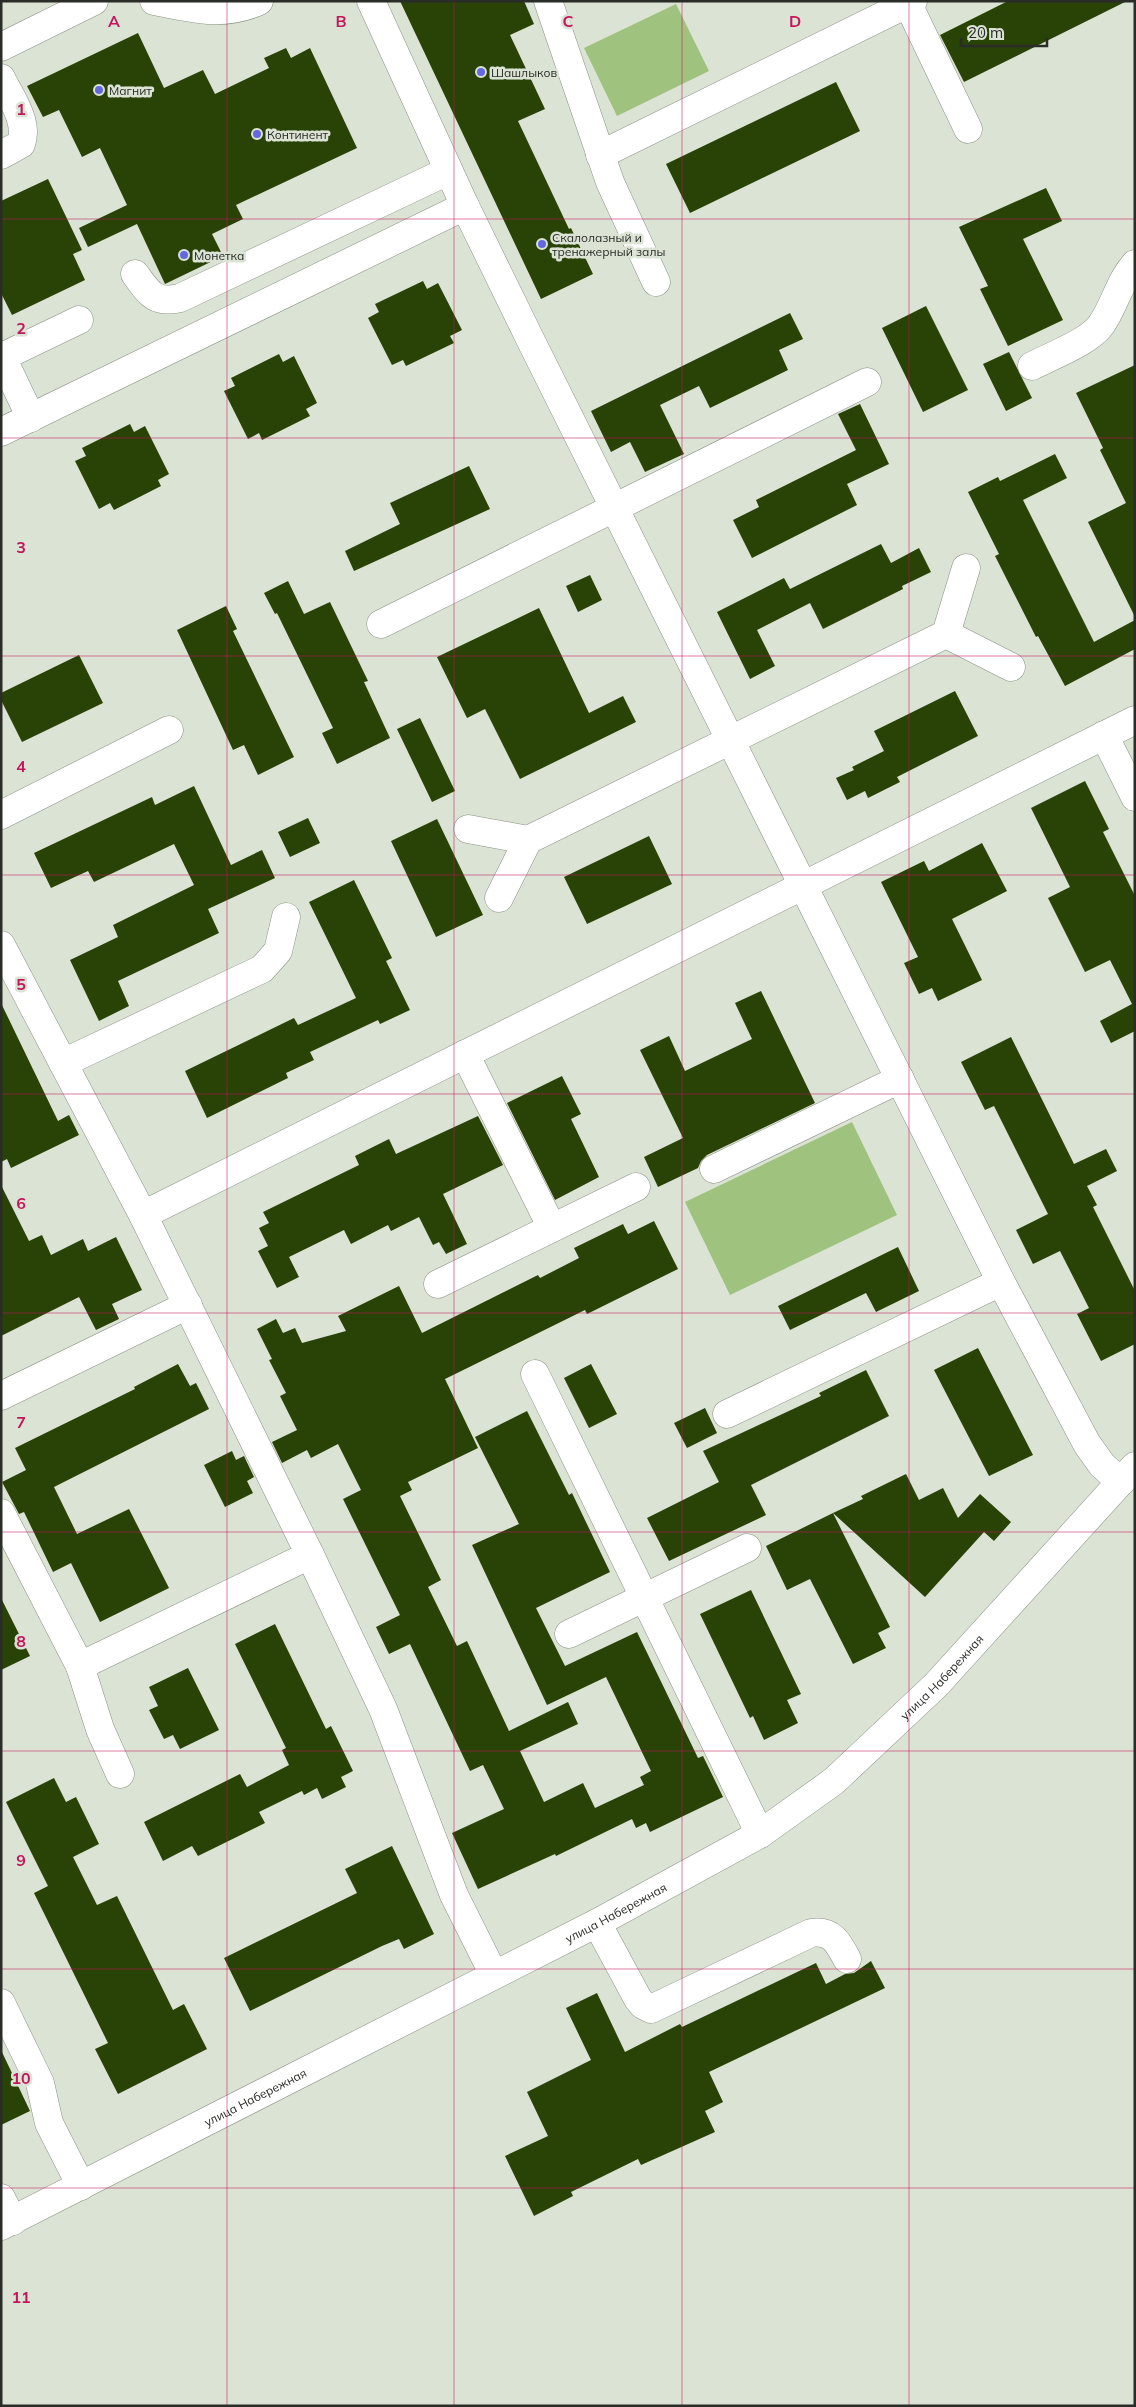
<svg xmlns="http://www.w3.org/2000/svg" width="1136" height="2407" font-family="Mulish,sans-serif">
<style>
.pitch{fill:#9fc37e}
.building{fill:#294206}
.lines{fill:none;stroke-linecap:round;stroke-linejoin:round}
.minor-casing{stroke:#8b9286;stroke-width:29}
.minor{stroke:#fff;stroke-width:28}
.grid{fill:none;stroke:#c2185b;stroke-width:1;stroke-opacity:0.55}
.poi-dot{fill:#6468e1;stroke:#dbe3d5;stroke-width:2}
.labels{text-anchor:middle;dominant-baseline:central;stroke-width:5;stroke-linejoin:round;paint-order:stroke}
.poi-label{font-size:12px;fill:#292c27;stroke:#dbe3d5;text-anchor:start}
.street-label{font-size:12px;fill:#292c27;stroke:#dbe3d5}
.grid-label{font-size:16px;text-anchor:middle;font-weight:bold;fill:#c2185b;stroke:#dbe3d5;stroke-width:5;stroke-linejoin:round;paint-order:stroke}
</style>
<rect width="100%" height="100%" fill="#dbe3d5"/>
<!-- pitch -->
<path class="pitch" d="M 676,4 L 709,71 L 617,116 L 584,48 Z
M 852,1122 L 897,1215 L 730,1295 L 685,1202 Z"/>
<!-- building -->
<path class="building" d="M 400,1 L 524,1 L 534,24 L 510,35 L 545,109 L 518,121 L 569,229 L 571,228 L 593,274 L 541,299 Z
M 1008,1 L 1127,1 L 964,82 L 940,35 Z
M 138,33 L 164,88 L 203,70 L 215,94 L 269,68 L 264,58 L 286,48 L 291,58 L 310,48 L 357,148 L 236,205 L 243,219 L 212,234 L 223,256 L 165,284 L 137,224 L 88,247 L 79,228 L 127,205 L 100,148 L 82,157 L 59,110 L 43,117 L 27,86 Z
M 836,82 L 860,131 L 690,213 L 666,164 Z
M 48,179 L 82,250 L 73,254 L 85,280 L 12,315 L 1,293 L 1,201 Z
M 1046,188 L 1062,221 L 1023,239 L 1063,320 L 1008,346 L 980,289 L 988,286 L 959,227 Z
M 423,281 L 427,289 L 438,283 L 462,330 L 450,336 L 454,343 L 406,366 L 403,360 L 392,365 L 368,318 L 379,312 L 375,304 Z
M 926,306 L 968,390 L 923,412 L 882,328 Z
M 790,313 L 803,339 L 779,350 L 788,370 L 710,408 L 699,386 L 660,405 L 684,454 L 645,472 L 630,442 L 611,452 L 591,411 Z
M 1009,352 L 1032,398 L 1006,411 L 983,364 Z
M 279,354 L 283,362 L 294,356 L 317,403 L 306,409 L 310,416 L 262,440 L 259,433 L 248,439 L 224,391 L 235,386 L 231,378 Z
M 1135,365 L 1135,617 L 1088,522 L 1126,503 L 1100,450 L 1103,448 L 1076,393 Z
M 860,404 L 889,464 L 847,484 L 857,505 L 752,558 L 733,520 L 759,507 L 756,500 L 856,450 L 838,414 Z
M 130,424 L 134,432 L 145,426 L 169,474 L 158,480 L 161,486 L 114,510 L 110,503 L 99,509 L 75,461 L 86,456 L 82,448 Z
M 1055,454 L 1067,478 L 1023,500 L 1094,642 L 1135,620 L 1135,649 L 1065,686 L 1038,636 L 1036,637 L 995,556 L 999,554 L 968,492 L 998,477 L 1000,481 Z
M 469,466 L 490,509 L 354,571 L 345,551 L 400,524 L 390,503 Z
M 881,544 L 891,563 L 919,548 L 931,572 L 902,586 L 903,589 L 823,629 L 810,603 L 757,630 L 775,666 L 750,679 L 717,612 L 784,578 L 790,589 Z
M 590,575 L 602,600 L 578,612 L 566,586 Z
M 288,581 L 304,614 L 330,602 L 368,681 L 364,682 L 390,738 L 337,764 L 322,733 L 333,728 L 277,613 L 275,614 L 264,593 Z
M 226,606 L 237,629 L 233,631 L 294,757 L 258,775 L 244,745 L 233,750 L 177,630 Z
M 539,608 L 589,713 L 623,696 L 636,722 L 520,779 L 485,709 L 467,718 L 437,657 Z
M 79,655 L 103,703 L 22,742 L 1,700 L 1,693 Z
M 955,691 L 978,736 L 897,777 L 900,782 L 868,798 L 865,791 L 847,800 L 836,778 L 854,770 L 852,767 L 884,751 L 874,731 Z
M 420,718 L 455,791 L 432,802 L 397,729 Z
M 1085,781 L 1109,829 L 1103,832 L 1135,896 L 1135,1031 L 1111,1043 L 1100,1021 L 1132,1004 L 1110,960 L 1085,972 L 1048,898 L 1070,887 L 1031,808 Z
M 194,786 L 231,865 L 262,850 L 275,878 L 208,909 L 219,933 L 118,981 L 129,1006 L 99,1021 L 70,960 L 118,937 L 113,925 L 194,885 L 174,844 L 94,882 L 88,871 L 51,888 L 34,853 L 152,797 L 155,805 Z
M 308,818 L 320,843 L 290,857 L 278,832 Z
M 437,819 L 483,915 L 436,937 L 391,841 Z
M 649,836 L 672,884 L 587,924 L 564,877 Z
M 982,843 L 1007,891 L 952,919 L 982,980 L 938,1001 L 932,988 L 919,994 L 904,963 L 918,957 L 881,882 L 924,861 L 929,871 Z
M 354,880 L 392,958 L 386,961 L 410,1010 L 380,1024 L 378,1020 L 310,1052 L 314,1060 L 286,1073 L 288,1078 L 207,1118 L 185,1071 L 294,1018 L 298,1025 L 356,998 L 309,902 Z
M 761,991 L 815,1103 L 707,1155 L 701,1161 L 698,1168 L 658,1187 L 644,1157 L 683,1138 L 640,1050 L 669,1036 L 685,1071 L 752,1039 L 735,1003 Z
M 1,1003 L 58,1121 L 69,1115 L 79,1135 L 11,1168 L 7,1159 L 1,1162 Z
M 1011,1037 L 1074,1164 L 1106,1149 L 1117,1171 L 1087,1186 L 1097,1205 L 1093,1207 L 1135,1291 L 1135,1344 L 1101,1361 L 1077,1314 L 1089,1308 L 1060,1251 L 1033,1264 L 1016,1230 L 1048,1214 L 994,1106 L 985,1110 L 961,1062 Z
M 562,1076 L 581,1114 L 571,1119 L 599,1177 L 555,1200 L 507,1103 Z
M 478,1116 L 503,1165 L 443,1194 L 467,1244 L 446,1254 L 439,1242 L 433,1245 L 419,1217 L 391,1231 L 388,1225 L 351,1244 L 344,1230 L 289,1257 L 299,1277 L 277,1288 L 258,1251 L 268,1246 L 259,1228 L 269,1223 L 263,1212 L 359,1165 L 355,1156 L 389,1139 L 396,1154 Z
M 1,1185 L 29,1241 L 42,1235 L 51,1255 L 83,1239 L 88,1251 L 116,1237 L 142,1290 L 112,1304 L 119,1319 L 96,1330 L 79,1297 L 1,1336 Z
M 654,1221 L 678,1269 L 587,1314 L 585,1310 L 445,1379 L 478,1448 L 408,1482 L 412,1490 L 400,1496 L 441,1580 L 428,1587 L 457,1646 L 467,1641 L 509,1731 L 568,1702 L 578,1724 L 520,1751 L 544,1802 L 583,1783 L 595,1808 L 644,1785 L 640,1777 L 651,1771 L 606,1677 L 547,1705 L 472,1545 L 519,1524 L 475,1437 L 527,1411 L 569,1495 L 572,1493 L 610,1572 L 536,1608 L 565,1666 L 637,1632 L 698,1758 L 703,1756 L 723,1797 L 650,1832 L 646,1823 L 636,1828 L 632,1819 L 556,1856 L 555,1854 L 478,1889 L 452,1833 L 504,1809 L 483,1765 L 470,1771 L 410,1644 L 389,1654 L 376,1627 L 400,1615 L 343,1499 L 361,1490 L 338,1444 L 311,1458 L 307,1450 L 282,1463 L 272,1442 L 297,1430 L 280,1396 L 286,1393 L 269,1360 L 272,1359 L 257,1329 L 276,1319 L 283,1333 L 295,1328 L 302,1343 L 346,1331 L 338,1316 L 399,1286 L 422,1333 L 538,1275 L 540,1278 L 579,1258 L 574,1248 L 623,1224 L 628,1234 Z
M 898,1247 L 919,1291 L 876,1312 L 866,1293 L 790,1330 L 778,1306 Z
M 978,1348 L 1033,1455 L 989,1476 L 934,1370 Z
M 178,1364 L 190,1386 L 196,1383 L 209,1409 L 54,1487 L 77,1534 L 129,1509 L 169,1588 L 100,1622 L 71,1563 L 53,1572 L 24,1512 L 19,1514 L 2,1482 L 26,1470 L 15,1448 L 135,1389 L 134,1387 Z
M 591,1364 L 617,1414 L 589,1428 L 564,1378 Z
M 866,1370 L 889,1416 L 751,1485 L 766,1515 L 669,1561 L 647,1518 L 719,1482 L 703,1451 L 821,1396 L 819,1393 Z
M 705,1408 L 717,1433 L 687,1448 L 674,1423 Z
M 232,1451 L 236,1460 L 244,1456 L 254,1477 L 247,1481 L 253,1493 L 225,1507 L 204,1465 Z
M 906,1474 L 919,1500 L 943,1488 L 958,1518 L 980,1494 L 1011,1522 L 994,1541 L 984,1532 L 925,1597 L 833,1513 L 863,1499 L 861,1496 Z
M 833,1513 L 890,1627 L 878,1633 L 886,1648 L 853,1664 L 810,1579 L 787,1590 L 766,1546 Z
M 751,1590 L 801,1694 L 787,1700 L 798,1723 L 764,1740 L 753,1716 L 750,1718 L 700,1614 Z
M 1,1598 L 30,1656 L 1,1670 Z
M 275,1624 L 326,1729 L 331,1726 L 353,1771 L 341,1777 L 346,1787 L 322,1799 L 317,1788 L 304,1795 L 302,1791 L 259,1812 L 265,1823 L 198,1856 L 192,1846 L 163,1861 L 144,1822 L 240,1774 L 247,1787 L 289,1765 L 282,1750 L 286,1748 L 235,1644 Z
M 188,1668 L 219,1730 L 180,1749 L 173,1735 L 164,1739 L 149,1710 L 158,1706 L 149,1687 Z
M 54,1778 L 66,1802 L 76,1797 L 99,1844 L 73,1857 L 97,1905 L 117,1896 L 173,2010 L 184,2004 L 207,2049 L 118,2094 L 95,2049 L 108,2043 L 34,1893 L 48,1886 L 6,1802 Z
M 392,1846 L 434,1934 L 404,1949 L 399,1939 L 382,1946 L 250,2011 L 224,1958 L 357,1893 L 345,1869 Z
M 871,1961 L 885,1988 L 709,2072 L 723,2102 L 705,2111 L 715,2132 L 641,2165 L 638,2159 L 571,2192 L 573,2196 L 534,2216 L 505,2156 L 548,2136 L 527,2092 L 591,2060 L 566,2008 L 597,1993 L 625,2052 L 680,2024 L 682,2027 L 816,1963 L 826,1984 L 845,1974 L 854,1973 Z
M 1,2050 L 30,2111 L 1,2125 Z"/>
<g class="lines">
<defs>
<g id="minor">
<path d="M 154,1 C 192,8 222,18 259,1"/>
<path d="M 371,1 L 465,206 L 532,343 L 1001,1282 L 1087,1444 L 1102,1465 L 1121,1482"/>
<path d="M 548,1 L 610,182 L 656,282"/>
<path d="M 908,4 L 968,129"/>
<path d="M 1,47 L 94,1"/>
<path d="M 1,78 C 11,98 29,122 21,144 L 1,155"/>
<path d="M 600,155 L 913,1"/>
<path d="M 135,274 C 149,293 154,304 180,298 L 448,171"/>
<path d="M 1,355 L 31,418"/>
<path d="M 2,357 L 79,320"/>
<path d="M 1032,366 C 1051,356 1089,342 1101,325 C 1115,305 1119,282 1135,264"/>
<path d="M 1,432 L 465,206"/>
<path d="M 381,624 L 867,382"/>
<path d="M 946,634 L 966,568"/>
<path d="M 1104,735 L 1135,797"/>
<path d="M 1,815 L 169,730"/>
<path d="M 468,829 L 528,840"/>
<path d="M 499,898 L 528,840 L 946,634 L 1011,667"/>
<path d="M 1,945 L 143,1215 L 310,1555 L 383,1709 L 454,1895 L 494,1975"/>
<path d="M 465,1054 L 552,1228"/>
<path d="M 63,1063 L 262,969 L 278,951 L 286,917"/>
<path d="M 714,1169 L 900,1079"/>
<path d="M 143,1215 L 1135,720"/>
<path d="M 438,1284 L 636,1187"/>
<path d="M 535,1374 L 760,1834"/>
<path d="M 1,1396 L 188,1305"/>
<path d="M 727,1414 L 1001,1282"/>
<path d="M 1,1513 L 80,1666"/>
<path d="M 569,1634 L 747,1548"/>
<path d="M 120,1774 L 100,1729 L 80,1666 L 310,1555"/>
<path d="M 597,1923 L 638,1999 L 643,2005 L 651,2009 L 811,1933 C 832,1930 838,1942 847,1959"/>
<path d="M 1,2003 L 40,2083 L 49,2123 L 81,2186"/>
<path d="M 1,2198 L 13,2221"/>
<path id="s1" d="M 1,2226 L 597,1923 L 760,1834 L 834,1781 L 936,1685 L 1135,1466"/>
</g>
</defs>
<!-- minor casing -->
<use href="#minor" class="minor-casing"/>
<!-- minor -->
<use href="#minor" class="minor"/>
</g>
<!-- grid -->
<path class="grid" d="M 227,1 L 227,2406M 454,1 L 454,2406M 682,1 L 682,2406M 909,1 L 909,2406M 1,219 L 1135,219M 1,438 L 1135,438M 1,656 L 1135,656M 1,875 L 1135,875M 1,1094 L 1135,1094M 1,1313 L 1135,1313M 1,1532 L 1135,1532M 1,1751 L 1135,1751M 1,1969 L 1135,1969M 1,2188 L 1135,2188"/>
<!-- markers -->
<g class="poi-dot">
<circle cx="481" cy="72" r="5"/>
<circle cx="99" cy="90" r="5"/>
<circle cx="257" cy="134" r="5"/>
<circle cx="542" cy="244" r="5"/>
<circle cx="184" cy="255" r="5"/>
</g>
<g class="labels">
<!-- poi labels -->
<g class="poi-label">
<text x="491" y="72">Шашлыков</text>
<text x="109" y="90">Магнит</text>
<text x="267" y="134">Континент</text>
<text x="552" y="237">Скалолазный и<tspan x="552" dy="14">тренажерный залы</tspan></text>
<text x="194" y="255">Монетка</text>
</g>
<!-- street labels -->
<g class="street-label">
<text stroke="none"><textPath href="#s1" startOffset="1095">улица Набережная</textPath></text>
<text stroke="none"><textPath href="#s1" startOffset="690">улица Набережная</textPath></text>
<text stroke="none"><textPath href="#s1" startOffset="285">улица Набережная</textPath></text>
</g>
</g>
<g class="grid-label">
<text x="114" y="27">A</text>
<text x="341" y="27">B</text>
<text x="568" y="27">C</text>
<text x="795" y="27">D</text>
<text x="21" y="115">1</text>
<text x="21" y="334">2</text>
<text x="21" y="553">3</text>
<text x="21" y="772">4</text>
<text x="21" y="990">5</text>
<text x="21" y="1209">6</text>
<text x="21" y="1428">7</text>
<text x="21" y="1647">8</text>
<text x="21" y="1866">9</text>
<text x="21" y="2084">10</text>
<text x="21" y="2303">11</text>
</g>
<!-- border -->
<rect width="1136" height="2407" fill="none" stroke="#292c27" stroke-width="5"/>
<!-- scale -->
<path d="M961 38v8h86v-8" fill="none" stroke="#292c27" stroke-width="2.5"/>
<text x="968" y="38" font-size="15" fill="#292c27" stroke="#dbe3d5" stroke-width="4" paint-order="stroke">20 m</text>
</svg>
